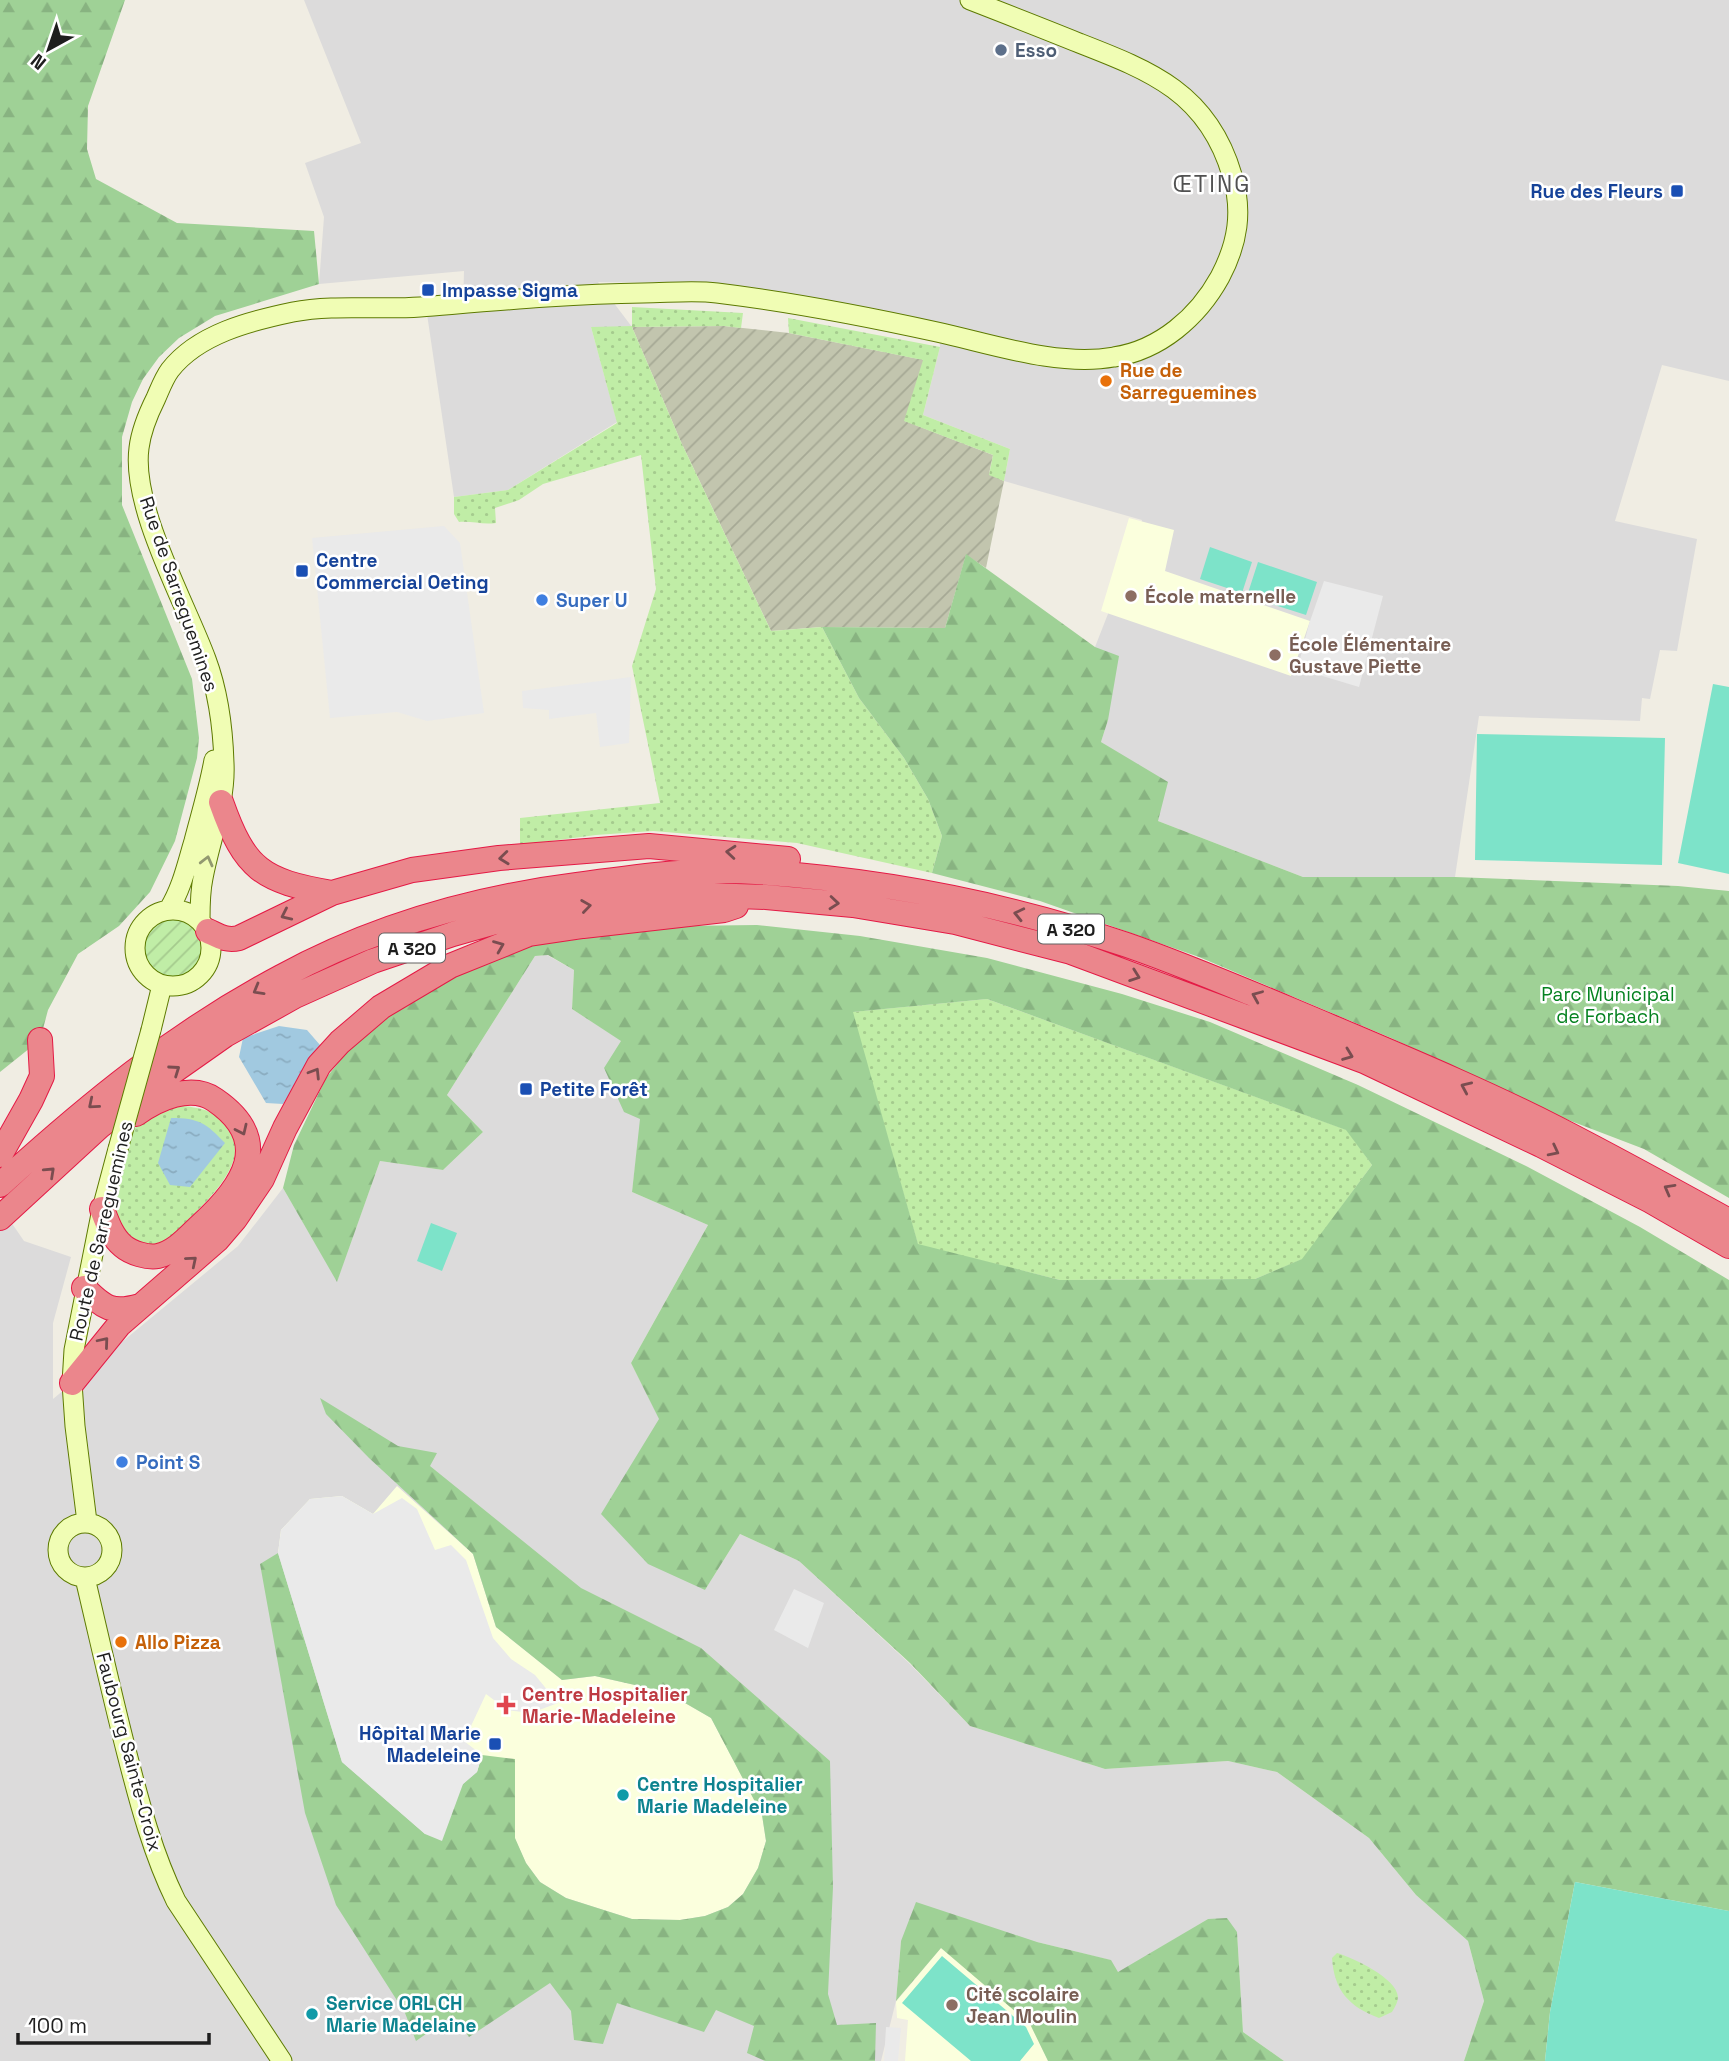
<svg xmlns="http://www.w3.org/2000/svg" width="1729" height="2061" font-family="'Space Grotesk',sans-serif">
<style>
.residential{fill:#dcdbdb}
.education{fill:#fbffdd}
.construction{fill:url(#construction-furrows)}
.grass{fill:url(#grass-dots)}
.forest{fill:url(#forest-firs);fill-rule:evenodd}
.garden{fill:url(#garden-furrows)}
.pitch{fill:#7de3c9}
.parking{fill:#eaeaea}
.water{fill:url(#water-ripples)}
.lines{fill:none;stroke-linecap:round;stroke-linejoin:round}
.secondary-casing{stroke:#5d7a00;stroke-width:21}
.highway-casing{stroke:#e41a45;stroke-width:26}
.secondary{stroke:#f0fdb4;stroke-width:19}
.highway{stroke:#eb868c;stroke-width:24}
.secondary-bridge-casing{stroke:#5d7a00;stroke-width:21;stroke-linecap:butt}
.secondary-bridge{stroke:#f0fdb4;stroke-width:19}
.oneway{stroke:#7a4d50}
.oneway2{stroke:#929970}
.service-dot{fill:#5c6f8a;stroke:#fff;stroke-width:2.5}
.transit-dot{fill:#1a4fb4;stroke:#fff;stroke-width:2.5}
.food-dot{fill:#e8710a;stroke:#fff;stroke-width:2.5}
.education-dot{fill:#8d6e63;stroke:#fff;stroke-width:2.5}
.shop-dot{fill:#3f7fe0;stroke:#fff;stroke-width:2.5}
.health-dot{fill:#e0444e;stroke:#fff;stroke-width:2.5}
.culture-dot{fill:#0f9aa8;stroke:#fff;stroke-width:2.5}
.labels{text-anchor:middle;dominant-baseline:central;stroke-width:5;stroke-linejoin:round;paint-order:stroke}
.shield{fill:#fff;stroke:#626262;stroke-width:2}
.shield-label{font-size:18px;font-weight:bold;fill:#1e1e1e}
.service-label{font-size:19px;font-weight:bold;fill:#4e5e75;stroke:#fff;text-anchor:start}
.transit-label{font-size:19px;font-weight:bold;fill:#164399;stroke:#fff;text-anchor:start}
.food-label{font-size:19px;font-weight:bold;fill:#c56008;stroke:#fff;text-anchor:start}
.street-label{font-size:19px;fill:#1e1e1e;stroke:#fff}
.education-label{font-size:19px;font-weight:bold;fill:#785e54;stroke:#fff;text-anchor:start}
.shop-label{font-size:19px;font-weight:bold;fill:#366cbe;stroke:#fff;text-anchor:start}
.park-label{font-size:19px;fill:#058220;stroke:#fff}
.health-label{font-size:19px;font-weight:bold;fill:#be3a42;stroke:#fff;text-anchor:start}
.culture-label{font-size:19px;font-weight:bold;fill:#0d838f;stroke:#fff;text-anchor:start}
.quarter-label{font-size:23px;letter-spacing:2px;fill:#515151;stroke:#fff}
</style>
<defs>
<pattern id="construction-furrows" width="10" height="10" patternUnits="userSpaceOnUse" patternTransform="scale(1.75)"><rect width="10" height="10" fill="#c2c5ae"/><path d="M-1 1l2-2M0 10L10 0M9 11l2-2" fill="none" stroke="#a6a995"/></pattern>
<pattern id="grass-dots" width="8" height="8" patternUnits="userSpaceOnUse" patternTransform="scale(1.75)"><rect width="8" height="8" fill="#c0eda6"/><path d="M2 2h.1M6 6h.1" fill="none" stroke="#a5cb8e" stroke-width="1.8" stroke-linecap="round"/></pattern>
<pattern id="forest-firs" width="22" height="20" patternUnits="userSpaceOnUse" patternTransform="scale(1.75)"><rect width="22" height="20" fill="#9fd196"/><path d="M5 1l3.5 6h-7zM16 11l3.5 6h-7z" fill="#88b381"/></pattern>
<pattern id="garden-furrows" width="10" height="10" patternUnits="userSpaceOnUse" patternTransform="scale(1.75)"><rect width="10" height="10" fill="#c0eda6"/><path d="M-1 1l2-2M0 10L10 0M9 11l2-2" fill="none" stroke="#a5cb8e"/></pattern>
<pattern id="water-ripples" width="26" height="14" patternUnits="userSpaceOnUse" patternTransform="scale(1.75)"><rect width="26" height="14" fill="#a1c9e0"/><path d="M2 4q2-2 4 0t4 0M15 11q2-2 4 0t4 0" fill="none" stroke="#8aacc0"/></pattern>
</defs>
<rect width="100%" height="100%" fill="#f0ede3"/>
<!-- residential -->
<path class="residential" d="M 304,0 L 1729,0 L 1729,381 L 1662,365 L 1615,521 L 1697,539 L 1677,651 L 1660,650 L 1650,699 L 1642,698 L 1640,721 L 1479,716 L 1455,877 L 1303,877 L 1158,821 L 1128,760 L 1101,742 L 1108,720 L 1095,647 L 1133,550 L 1142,520 L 1004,481 L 1010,449 L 923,415 L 940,347 L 938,323 L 666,283 L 598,282 L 632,327 L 591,327 L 617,422 L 508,490 L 454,497 L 427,314 L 463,312 L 464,271 L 319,284 L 324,217 L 305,163 L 361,143 Z
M 547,955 L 574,970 L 572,1009 L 622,1041 L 641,1118 L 632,1192 L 708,1225 L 631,1363 L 659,1418 L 705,1590 L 740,1534 L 799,1561 L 910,1664 L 970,1726 L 1105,1769 L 1228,1761 L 1277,1772 L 1369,1838 L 1416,1895 L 1468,1941 L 1484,2001 L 1464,2061 L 1284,2061 L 1243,2032 L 1237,1932 L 1208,1919 L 1118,1973 L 1110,1960 L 1037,1942 L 901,1941 L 896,2001 L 881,2061 L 0,2061 L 0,1206 L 24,1241 L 71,1257 L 53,1323 L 53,1399 L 238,1246 L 283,1188 L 337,1281 L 380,1161 L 443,1170 L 483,1132 L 447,1095 L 535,956 Z"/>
<!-- education -->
<path class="education" d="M 1129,518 L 1174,530 L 1165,571 L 1310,621 L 1291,676 L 1101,611 Z
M 397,1486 L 473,1554 L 496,1627 L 562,1680 L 595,1676 L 666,1692 L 711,1718 L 762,1815 L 766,1841 L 758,1868 L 743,1894 L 728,1907 L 705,1916 L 680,1920 L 632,1919 L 566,1898 L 540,1882 L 526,1863 L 515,1839 L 515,1760 L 477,1772 L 278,1553 L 281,1530 L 310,1499 L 342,1496 L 373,1514 Z
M 941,1948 L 1030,2024 L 1048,2061 L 905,2061 L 908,2020 L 897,2018 L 896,2002 Z"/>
<!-- construction -->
<path class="construction" d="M 724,326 L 789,333 L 924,360 L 905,421 L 993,455 L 989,474 L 1004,481 L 986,568 L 966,555 L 945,628 L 822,627 L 771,631 L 681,442 L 632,327 Z"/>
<!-- grass -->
<path class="grass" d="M 632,307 L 743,313 L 741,328 L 724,326 L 632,327 L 681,442 L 771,631 L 822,627 L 859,698 L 904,758 L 928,799 L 942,836 L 932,873 L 797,843 L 653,831 L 596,835 L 520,845 L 520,818 L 660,803 L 632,666 L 656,589 L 641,455 L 543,484 L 519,500 L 495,508 L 496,523 C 483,525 472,521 459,522 L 454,514 L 454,497 L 508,490 L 617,423 L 591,327 L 632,326 Z
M 788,318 L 940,347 L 923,415 L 1010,449 L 1004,481 L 989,475 L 993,455 L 904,421 L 923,360 L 789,333 Z
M 987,999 L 1347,1130 L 1372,1165 L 1303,1259 L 1255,1279 L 1060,1280 L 918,1245 L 852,1012 Z
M 183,1106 C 203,1108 217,1112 229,1128 C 252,1158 210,1198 190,1218 C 180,1228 168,1245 152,1246 C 133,1248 122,1227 112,1214 L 129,1133 L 160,1107 Z
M 1337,1953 C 1353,1958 1397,1978 1398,1997 C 1398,2002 1395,2007 1392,2012 L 1379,2018 C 1349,2007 1334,1990 1332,1958 Z"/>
<!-- forest -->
<path class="forest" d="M 0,0 L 125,0 L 88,106 L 87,149 L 96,179 L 177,223 L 314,231 L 319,284 L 215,316 L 179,338 L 159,357 L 143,379 L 132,402 L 122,437 L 122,505 L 192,679 L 199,738 L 197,758 L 175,841 L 150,892 L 119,926 L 78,954 L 48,1010 L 40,1040 L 0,1072 Z
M 966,554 L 1095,647 L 1119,656 L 1108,720 L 1101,742 L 1168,782 L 1158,821 L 1303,877 L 1455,877 L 1678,886 L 1729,891 L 1729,1198 L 1644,1149 L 1563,1118 L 1391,1038 L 1199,957 L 1040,901 L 932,873 L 942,836 L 928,799 L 904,758 L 859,698 L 822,627 L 945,628 Z
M 757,925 L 860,936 L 987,958 L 1122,994 L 1210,1022 L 1358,1085 L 1528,1167 L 1640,1227 L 1729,1280 L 1729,1911 L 1575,1882 L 1550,2012 L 1545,2061 L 1464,2061 L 1484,2001 L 1468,1941 L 1416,1895 L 1369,1838 L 1277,1772 L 1228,1761 L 1105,1769 L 970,1726 L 910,1663 L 799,1561 L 740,1534 L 705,1590 L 648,1564 L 601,1514 L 659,1419 L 631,1363 L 708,1225 L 632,1192 L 640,1119 L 624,1112 L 604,1068 L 621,1041 L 572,1009 L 574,970 L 548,955 L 535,956 L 447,1095 L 483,1132 L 443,1170 L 380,1161 L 337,1282 L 283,1188 L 294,1145 L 326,1078 L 347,1052 L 382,1021 L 454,974 L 513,948 L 677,926 ZM 987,999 L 1346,1130 L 1372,1165 L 1302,1259 L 1255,1279 L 1060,1280 L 918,1244 L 853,1012 Z
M 320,1398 L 398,1446 L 437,1453 L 430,1466 L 581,1588 L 701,1648 L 830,1761 L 833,1887 L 828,1994 L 837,2025 L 876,2023 L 875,2061 L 765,2061 L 747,2053 L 754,2026 L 716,2010 L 704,2032 L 617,2003 L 603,2044 L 574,2040 L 571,2011 L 550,1983 L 469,2037 L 453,2015 L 416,2041 L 405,2013 L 336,1905 L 305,1813 L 260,1564 L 278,1553 L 342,1762 L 425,1834 L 463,1784 L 477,1772 L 482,1755 L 515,1759 L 515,1838 L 526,1863 L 540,1882 L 566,1898 L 632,1919 L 680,1920 L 705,1916 L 728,1907 L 743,1894 L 758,1868 L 766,1841 L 762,1815 L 711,1718 L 666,1692 L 595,1676 L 562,1680 L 496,1627 L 473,1554 L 369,1458 L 326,1414 Z
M 916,1902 L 1037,1942 L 1111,1960 L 1118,1972 L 1208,1919 L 1227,1918 L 1237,1932 L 1243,2032 L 1284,2061 L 1048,2061 L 1030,2024 L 941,1948 L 896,2001 L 901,1941 Z"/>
<!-- garden -->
<path class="garden" d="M142 947a31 31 0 1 1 62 0a31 31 0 1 1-62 0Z"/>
<!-- pitch -->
<path class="pitch" d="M 1210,547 L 1252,562 L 1242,593 L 1200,579 Z
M 1258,562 L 1317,582 L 1306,615 L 1247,596 Z
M 1713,684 L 1729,687 L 1729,874 L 1678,863 Z
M 1477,734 L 1665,738 L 1662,865 L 1475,860 Z
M 431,1223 L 457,1233 L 442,1271 L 417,1261 Z
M 1575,1882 L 1729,1911 L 1729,2061 L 1545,2061 L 1550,2012 Z
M 942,1956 L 1026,2027 L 1034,2044 L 1020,2061 L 971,2061 L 902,2003 Z"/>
<!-- parking -->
<path class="parking" d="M 444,526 L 460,543 L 484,713 L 427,721 L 397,712 L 330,718 L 312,538 Z
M 1324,581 L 1383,596 L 1359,687 L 1306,671 L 1300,659 L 1309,624 Z
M 631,677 L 629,743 L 600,747 L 596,713 L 549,719 L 549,710 L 523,708 L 522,691 Z
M 342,1496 L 373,1514 L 402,1498 L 417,1509 L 435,1550 L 451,1545 L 466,1560 L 493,1638 L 511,1659 L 535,1675 L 558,1703 L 531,1713 L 507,1710 L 486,1694 L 464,1741 L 482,1755 L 477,1772 L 463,1784 L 442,1841 L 425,1834 L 342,1762 L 278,1553 L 281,1530 L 310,1499 Z
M 794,1589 L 824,1603 L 808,1648 L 774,1630 Z
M 886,2027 L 901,2028 L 898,2061 L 884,2061 Z"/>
<!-- water -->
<path class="water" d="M 279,1026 L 307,1030 L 320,1045 L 283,1104 L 266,1103 L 239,1057 L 243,1038 Z
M 171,1118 C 199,1118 206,1123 225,1143 L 190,1187 L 170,1185 L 158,1163 Z"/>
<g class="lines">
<defs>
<path id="secondary" d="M 169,909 C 182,888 187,864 194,841 C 201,814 209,788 214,760
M135 948a38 38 0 1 1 76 0a38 38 0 1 1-76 0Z
M 200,920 C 200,906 200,892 203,878 C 210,840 226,802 224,763 C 223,730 218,691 206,659 C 185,602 131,507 139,448 C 141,431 148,414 156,398 C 160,389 164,378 170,370 C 198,334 250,321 293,312 C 334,304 378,310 420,307 C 494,301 568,294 643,293 C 667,293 693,290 717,293 C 791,302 864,316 937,332 C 992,344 1058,367 1114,357 C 1160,350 1198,317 1220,277 C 1238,243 1243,211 1232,175 C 1208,93 1151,71 1079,43 C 1042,28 1006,14 970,0
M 151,1030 L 162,985
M 87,1522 L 75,1426 L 72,1383 L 74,1350 L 102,1209 L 118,1149
M58 1550a27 27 0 1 1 54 0a27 27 0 1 1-54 0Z
M 85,1578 C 99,1637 112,1696 127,1754 C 140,1805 153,1854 176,1901 L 282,2061"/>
<path id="highway" d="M 221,802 C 245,870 262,881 332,893
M 208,931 C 219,936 226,941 239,938 L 332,893 L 412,870 L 499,858 L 649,846 L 788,859
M 0,1155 L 31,1100 L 42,1076 L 40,1040
M 0,1185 C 89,1104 174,1034 281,977 C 373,927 474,898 577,885 C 636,877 697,868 756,872 C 881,880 1009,905 1127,945 C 1196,969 1262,998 1329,1026 C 1404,1058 1481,1090 1554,1127 C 1613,1157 1671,1189 1729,1221
M 102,1209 C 107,1222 112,1237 123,1246 C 131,1253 148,1258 158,1256 C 176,1252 188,1237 201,1225 C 243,1187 275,1141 215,1100 C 191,1083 157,1099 136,1114
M 0,1218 L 100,1126 L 141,1094 L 225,1035 L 295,996 L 373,961 L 453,934 L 520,915 L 654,897 L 707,895 L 766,897 L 853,905 L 955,922 L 1071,952 L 1364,1061 L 1541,1145 L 1651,1201 L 1729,1246
M 84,1288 C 104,1308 112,1314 140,1306
M 72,1383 L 119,1325 L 217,1240 L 235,1219 L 262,1179 L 285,1128 L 319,1065 L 340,1042 L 381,1007 L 450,966 L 529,934 L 583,926 L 724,910 L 736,906"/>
</defs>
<!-- secondary casing -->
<use href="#secondary" class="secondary-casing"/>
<!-- highway casing -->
<use href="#highway" class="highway-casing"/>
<!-- secondary -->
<use href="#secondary" class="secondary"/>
<!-- highway -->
<use href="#highway" class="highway"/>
<defs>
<path id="secondary-bridge" d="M 118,1149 L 151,1030"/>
</defs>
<!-- secondary-bridge casing -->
<use href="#secondary-bridge" class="secondary-bridge-casing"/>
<!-- secondary-bridge -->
<use href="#secondary-bridge" class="secondary-bridge"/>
</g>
<!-- one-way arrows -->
<defs><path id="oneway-chevron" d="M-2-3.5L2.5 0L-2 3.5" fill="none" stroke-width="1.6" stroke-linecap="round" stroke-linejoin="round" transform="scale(1.75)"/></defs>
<g class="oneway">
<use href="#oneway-chevron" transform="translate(731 852) rotate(-175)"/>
<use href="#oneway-chevron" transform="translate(504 858) rotate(174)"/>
<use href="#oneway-chevron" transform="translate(834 903) rotate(5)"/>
<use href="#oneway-chevron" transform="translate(586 906) rotate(-8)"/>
<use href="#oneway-chevron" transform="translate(1019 914) rotate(-167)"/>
<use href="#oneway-chevron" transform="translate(286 915) rotate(155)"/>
<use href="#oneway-chevron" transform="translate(499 946) rotate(-22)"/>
<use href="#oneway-chevron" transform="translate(1135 976) rotate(20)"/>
<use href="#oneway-chevron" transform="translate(258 990) rotate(150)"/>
<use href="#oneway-chevron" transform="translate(1257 996) rotate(-157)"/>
<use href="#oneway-chevron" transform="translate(1348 1055) rotate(21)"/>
<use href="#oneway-chevron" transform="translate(175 1070) rotate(-35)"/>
<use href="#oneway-chevron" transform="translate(315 1073) rotate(-58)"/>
<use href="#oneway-chevron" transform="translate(1466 1087) rotate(-156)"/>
<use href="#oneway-chevron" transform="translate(93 1104) rotate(140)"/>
<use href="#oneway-chevron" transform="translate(242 1130) rotate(65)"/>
<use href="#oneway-chevron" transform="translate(1554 1151) rotate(27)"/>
<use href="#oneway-chevron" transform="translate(50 1172) rotate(-43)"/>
<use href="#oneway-chevron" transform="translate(1669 1189) rotate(-151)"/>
<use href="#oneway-chevron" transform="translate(192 1261) rotate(-40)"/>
<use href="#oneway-chevron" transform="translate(104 1342) rotate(-50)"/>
</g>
<use class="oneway2" href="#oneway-chevron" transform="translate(207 861) rotate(-76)"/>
<!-- markers -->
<circle class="service-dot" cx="1001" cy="50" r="7"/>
<g class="transit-dot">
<rect x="1670" y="184" width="14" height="14" rx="3.5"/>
<rect x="421" y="283" width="14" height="14" rx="3.5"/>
<rect x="295" y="564" width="14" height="14" rx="3.5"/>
<rect x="519" y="1082" width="14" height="14" rx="3.5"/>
<rect x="488" y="1737" width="14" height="14" rx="3.5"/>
</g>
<g class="food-dot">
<circle cx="1106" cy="381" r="7"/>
<circle cx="121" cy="1642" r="7"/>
</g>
<g class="education-dot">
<circle cx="1131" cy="596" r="7"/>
<circle cx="1275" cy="655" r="7"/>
<circle cx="952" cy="2005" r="7"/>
</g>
<g class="shop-dot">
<circle cx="542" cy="600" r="7"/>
<circle cx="122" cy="1462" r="7"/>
</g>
<path class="health-dot" d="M502.5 1694.5h7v7h7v7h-7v7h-7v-7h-7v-7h7z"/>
<g class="culture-dot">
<circle cx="623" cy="1795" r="7"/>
<circle cx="312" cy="2014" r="7"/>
</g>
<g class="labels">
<!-- shield labels -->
<g class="shield">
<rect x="1038" y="914.5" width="66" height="29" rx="5"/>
<rect x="379" y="933.5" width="66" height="29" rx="5"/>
</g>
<g class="shield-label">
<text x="1071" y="929">A 320</text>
<text x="412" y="948">A 320</text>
</g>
<!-- service labels -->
<g class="service-label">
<text x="1015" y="50">Esso</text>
</g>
<!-- transit labels -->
<g class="transit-label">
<text x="1663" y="191" text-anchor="end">Rue des Fleurs</text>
<text x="442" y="290">Impasse Sigma</text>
<text x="316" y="560">Centre<tspan x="316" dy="22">Commercial Oeting</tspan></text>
<text x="540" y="1089">Petite Forêt</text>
<text x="481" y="1733" text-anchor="end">Hôpital Marie<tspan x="481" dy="22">Madeleine</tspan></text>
</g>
<!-- food labels -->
<g class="food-label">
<text x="1120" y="370">Rue de<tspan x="1120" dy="22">Sarreguemines</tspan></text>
<text x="135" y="1642">Allo Pizza</text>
</g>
<!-- street labels -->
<g class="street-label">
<text transform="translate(179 594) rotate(71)">Rue de Sarreguemines</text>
<text transform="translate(101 1231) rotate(-77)">Route de Sarreguemines</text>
<text transform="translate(129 1752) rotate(75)">Faubourg Sainte-Croix</text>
</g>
<!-- education labels -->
<g class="education-label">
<text x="1145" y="596">École maternelle</text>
<text x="1289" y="644">École Élémentaire<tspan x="1289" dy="22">Gustave Piette</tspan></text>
<text x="966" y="1994">Cité scolaire<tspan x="966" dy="22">Jean Moulin</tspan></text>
</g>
<!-- shop labels -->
<g class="shop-label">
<text x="556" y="600">Super U</text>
<text x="136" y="1462">Point S</text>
</g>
<!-- park labels -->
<g class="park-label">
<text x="1608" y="994">Parc Municipal<tspan x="1608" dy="22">de Forbach</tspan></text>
</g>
<!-- health labels -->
<g class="health-label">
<text x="522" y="1694">Centre Hospitalier<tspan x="522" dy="22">Marie-Madeleine</tspan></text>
</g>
<!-- culture labels -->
<g class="culture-label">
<text x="637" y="1784">Centre Hospitalier<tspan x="637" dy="22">Marie Madeleine</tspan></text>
<text x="326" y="2003">Service ORL CH<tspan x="326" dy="22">Marie Madelaine</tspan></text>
</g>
<!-- quarter labels -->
<g class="quarter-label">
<text x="1212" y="184">ŒTING</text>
</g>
</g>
<!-- north arrow -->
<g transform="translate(49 49) rotate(220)" stroke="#ffffff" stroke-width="5" paint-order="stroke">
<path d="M0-5L12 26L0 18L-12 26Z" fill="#1e1e1e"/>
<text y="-10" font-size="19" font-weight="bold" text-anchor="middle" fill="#1e1e1e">N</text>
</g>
<!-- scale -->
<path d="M18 2033v10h191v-10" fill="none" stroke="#1e1e1e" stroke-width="3.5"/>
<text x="28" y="2033" font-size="21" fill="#1e1e1e" stroke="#ffffff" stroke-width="5" paint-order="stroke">100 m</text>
</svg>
